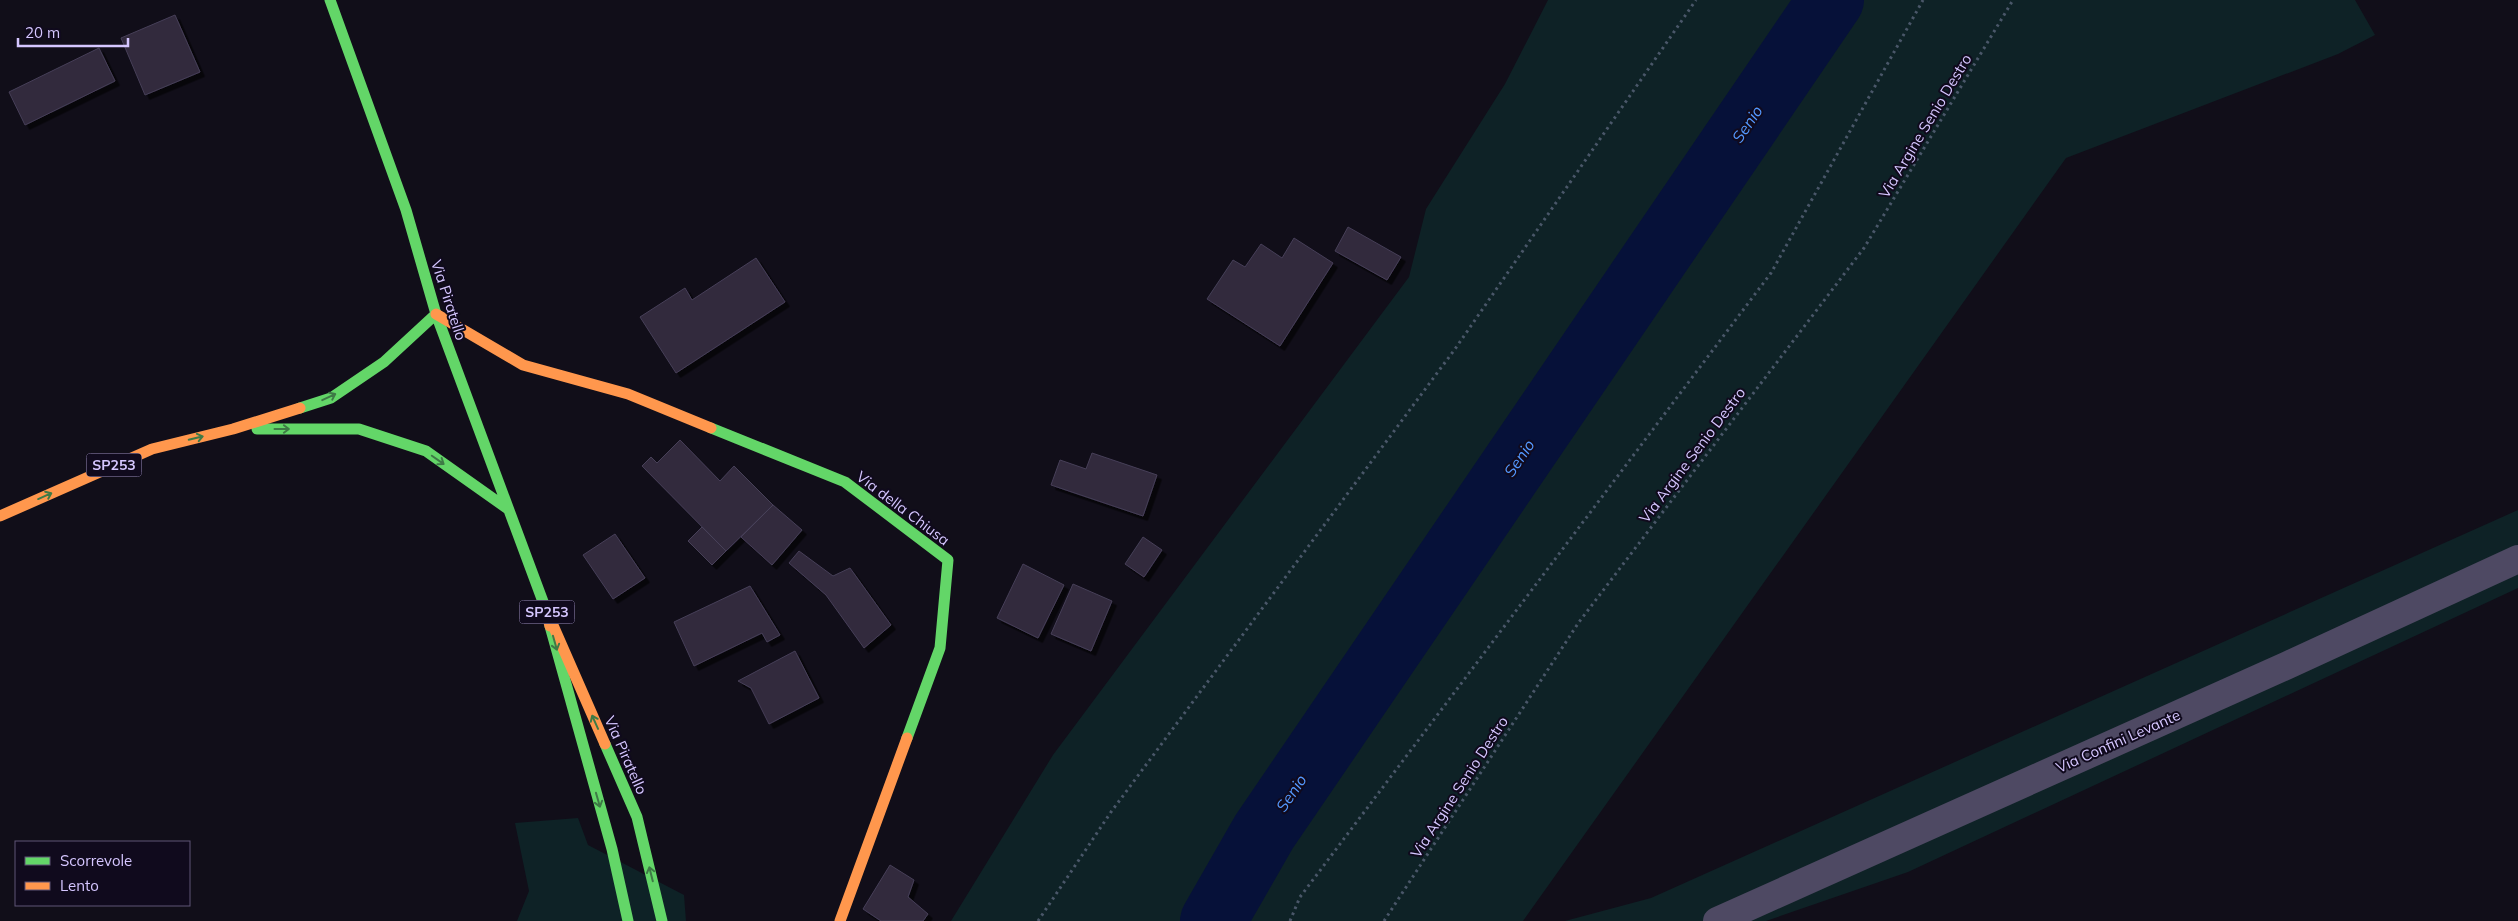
<svg xmlns="http://www.w3.org/2000/svg" width="2518" height="921" font-family="Mulish,sans-serif">
<style>
.green{fill:#0e2226}
.lines{fill:none;stroke-linecap:round;stroke-linejoin:round}
.river{stroke:#061139;stroke-width:66}
.building{fill:#302a3d;stroke:#473f58;filter:url(#shadow)}
.path{stroke:#4a5769;stroke-width:3;stroke-dasharray:2.5 4;stroke-linecap:butt}
.street{stroke:#4e4963;stroke-width:28}
.fast{stroke:#63d668;stroke-width:11}
.slow{stroke:#ff974d;stroke-width:11}
.oneway{stroke:#3e7a46}
.labels{text-anchor:middle;dominant-baseline:central;stroke-width:4;stroke-linejoin:round;paint-order:stroke}
.shield{fill:#100a1d;stroke:#9a8ebb;stroke-width:1}
.shield-label{font-size:14px;font-weight:bold;fill:#d5c6ff}
.street-label{font-size:15px;fill:#d5c6ff;stroke:#100a1d}
.water-label{font-size:16px;font-style:italic;fill:#5498ff;stroke:#100a1d}
</style>
<defs>
<filter id="shadow"><feDropShadow dx="4.5" dy="4.5" stdDeviation="0" flood-color="#0009"/></filter>
</defs>
<rect width="100%" height="100%" fill="#110e19"/>
<!-- green -->
<path class="green" d="M 1548,0 L 2355,0 L 2375,35 L 2338,54 L 2066,158 L 1523,921 L 951,921 L 1053,755 L 1409,277 L 1426,209 L 1505,84 Z
M 2518,510 L 2518,588 L 1908,872 L 1766,921 L 1565,921 L 1651,898 Z
M 578,818 L 588,845 L 684,895 L 686,921 L 517,921 L 529,891 L 515,823 Z"/>
<g class="lines">
<!-- river -->
<path class="river" d="M 1213,921 L 1264,832 L 1831,0"/>
</g>
<!-- building -->
<path class="building" d="M 175,15 L 200,72 L 145,95 L 121,38 Z
M 99,48 L 115,81 L 25,125 L 9,92 Z
M 1348,227 L 1401,257 L 1387,280 L 1335,251 Z
M 1294,238 L 1333,263 L 1280,346 L 1207,299 L 1233,260 L 1245,267 L 1261,244 L 1282,258 Z
M 756,258 L 785,302 L 676,373 L 640,317 L 685,288 L 692,300 Z
M 680,440 L 720,481 L 734,466 L 773,505 L 726,551 L 642,466 L 651,457 L 657,463 Z
M 1092,453 L 1157,475 L 1143,516 L 1051,485 L 1060,460 L 1086,469 Z
M 773,505 L 802,530 L 772,565 L 741,537 Z
M 702,527 L 726,551 L 712,565 L 688,541 Z
M 615,534 L 645,578 L 613,599 L 583,555 Z
M 1143,537 L 1162,550 L 1144,577 L 1125,564 Z
M 799,551 L 833,576 L 850,568 L 891,625 L 864,648 L 826,595 L 789,563 Z
M 1023,564 L 1064,585 L 1038,638 L 997,618 Z
M 1073,584 L 1112,601 L 1091,651 L 1051,634 Z
M 750,586 L 780,635 L 767,642 L 762,633 L 694,666 L 674,622 Z
M 795,651 L 819,698 L 769,724 L 751,688 L 738,681 Z
M 890,865 L 914,880 L 908,897 L 928,914 L 923,921 L 881,921 L 863,909 Z"/>
<g class="lines">
<!-- path -->
<path class="path" d="M 1038,921 L 1111,812 L 1455,349 L 1696,0
M 1290,921 L 1300,897 L 1771,273 L 1923,0
M 1384,921 L 1579,622 L 1864,248 L 2013,0"/>
<!-- street -->
<path class="street" d="M 1717,921 L 2288,665 L 2518,559"/>
<!-- fast -->
<path class="fast" d="M 330,0 L 406,210 L 436,314 L 545,607
M 300,408 L 331,398 L 384,362 L 436,314
M 711,428 L 845,482 L 948,560 L 940,648 L 907,738
M 257,429 L 359,429 L 426,451 L 508,509
M 550,626 L 612,849 L 628,921
M 605,744 L 637,817 L 662,921"/>
<!-- slow -->
<path class="slow" d="M 436,314 L 523,365 L 628,394 L 711,428
M 0,516 L 152,449 L 233,429 L 300,408
M 550,626 L 545,607 L 605,744
M 840,921 L 907,738"/>
</g>
<!-- one-way arrows -->
<defs><path id="oneway-shaft" d="M-6 0H5M1.5-3L5.5 0L1.5 3" fill="none" stroke-width="1.6" stroke-linecap="round" stroke-linejoin="round" transform="scale(1.25)"/></defs>
<g class="oneway">
<use href="#oneway-shaft" transform="translate(329 397) rotate(-25)"/>
<use href="#oneway-shaft" transform="translate(282 429)"/>
<use href="#oneway-shaft" transform="translate(196 438) rotate(-14)"/>
<use href="#oneway-shaft" transform="translate(438 460) rotate(35)"/>
<use href="#oneway-shaft" transform="translate(45 496) rotate(-24)"/>
<use href="#oneway-shaft" transform="translate(555 643) rotate(74)"/>
<use href="#oneway-shaft" transform="translate(595 722) rotate(-114)"/>
<use href="#oneway-shaft" transform="translate(598 800) rotate(74)"/>
<use href="#oneway-shaft" transform="translate(651 874) rotate(-104)"/>
</g>
<g class="labels">
<!-- shield labels -->
<g class="shield">
<rect x="86.5" y="453.5" width="55" height="23" rx="4"/>
<rect x="519.5" y="600.5" width="55" height="23" rx="4"/>
</g>
<g class="shield-label">
<text x="114" y="465">SP253</text>
<text x="547" y="612">SP253</text>
</g>
<!-- street labels -->
<g class="street-label">
<text transform="translate(1925 126) rotate(-59)">Via Argine Senio Destro</text>
<text transform="translate(449 300) rotate(72)">Via Piratello</text>
<text transform="translate(1692 455) rotate(-53)">Via Argine Senio Destro</text>
<text transform="translate(903 508) rotate(37)">Via della Chiusa</text>
<text transform="translate(2118 741) rotate(-24)">Via Confini Levante</text>
<text transform="translate(626 755) rotate(66)">Via Piratello</text>
<text transform="translate(1459 787) rotate(-57)">Via Argine Senio Destro</text>
</g>
<!-- water labels -->
<g class="water-label">
<text transform="translate(1747 124) rotate(-56)">Senio</text>
<text transform="translate(1519 458) rotate(-56)">Senio</text>
<text transform="translate(1291 793) rotate(-56)">Senio</text>
</g>
</g>
<!-- legend -->
<rect x="15" y="841" width="175" height="65" fill="#100a1d" stroke="#5f5577"/>
<rect x="25" y="857" width="25" height="8" fill="#63d668" stroke="#5f5577"/>
<text x="60" y="866" font-size="15" fill="#d5c6ff">Scorrevole</text>
<rect x="25" y="882" width="25" height="8" fill="#ff974d" stroke="#5f5577"/>
<text x="60" y="891" font-size="15" fill="#d5c6ff">Lento</text>
<!-- scale -->
<path d="M18 38v8h110v-8" fill="none" stroke="#d5c6ff" stroke-width="2.5"/>
<text x="25" y="38" font-size="15" fill="#d5c6ff" stroke="#100a1d" stroke-width="4" paint-order="stroke">20 m</text>
</svg>
